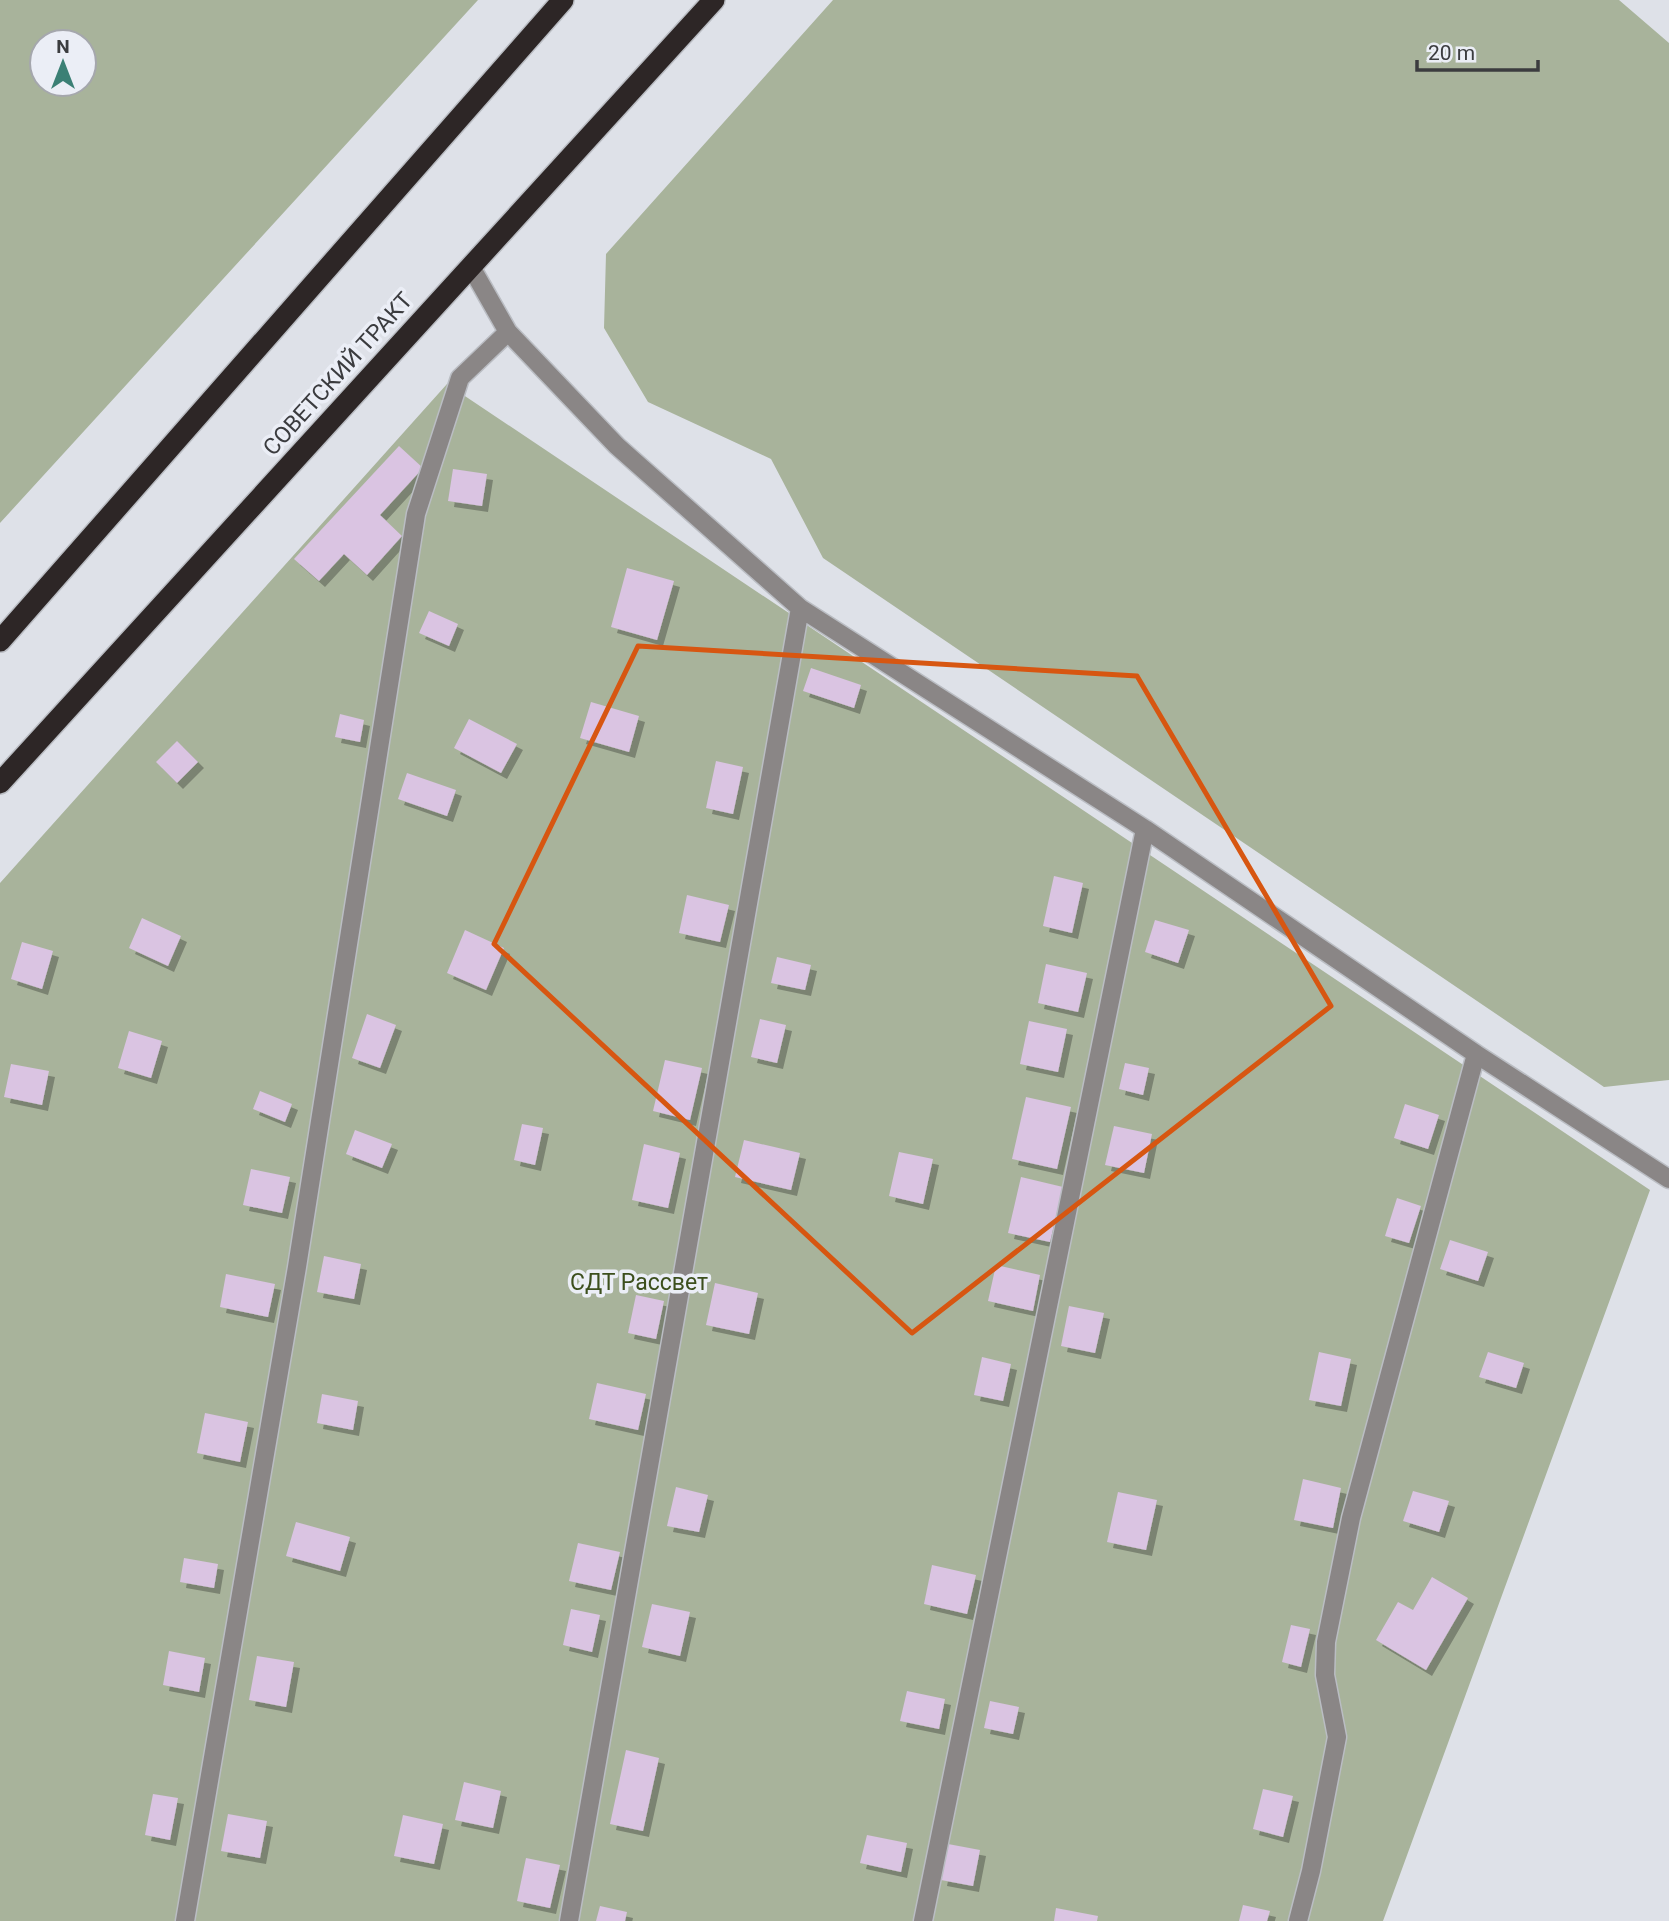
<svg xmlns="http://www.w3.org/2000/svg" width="1669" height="1921" font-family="Roboto,sans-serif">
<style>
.green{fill:#a8b39b;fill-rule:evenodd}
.building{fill:#dac4e2;filter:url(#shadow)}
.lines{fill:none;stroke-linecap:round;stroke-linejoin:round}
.minor-casing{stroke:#babdc3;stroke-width:21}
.highway-casing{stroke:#babdc3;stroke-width:24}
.minor{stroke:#8a8686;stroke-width:18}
.highway{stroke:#2d2626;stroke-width:21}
.marked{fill:none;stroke:#d75611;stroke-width:5;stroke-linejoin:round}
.labels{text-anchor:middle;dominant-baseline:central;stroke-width:7;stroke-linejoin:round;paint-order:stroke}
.street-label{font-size:23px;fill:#3b3c3f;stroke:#ebeef6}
.park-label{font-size:23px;fill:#3c4f1d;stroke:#ebeef6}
</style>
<defs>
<filter id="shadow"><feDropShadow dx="6" dy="6" stdDeviation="0" flood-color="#0004"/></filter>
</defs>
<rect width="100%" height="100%" fill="#dee1e8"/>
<!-- green -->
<path class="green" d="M 0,0 L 478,0 L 0,523 ZM 42,42 L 84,42 L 84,84 L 42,84 Z
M 833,0 L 1619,0 L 1669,43 L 1669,1080 L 1604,1087 L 823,558 L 771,459 L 648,402 L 604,328 L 606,254 Z
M 447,384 L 1650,1190 L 1383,1921 L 0,1921 L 0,883 Z"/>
<!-- building -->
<path class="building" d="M 399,446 L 423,468 L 380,515 L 402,536 L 367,575 L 344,554 L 319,581 L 294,559 Z
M 453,469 L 487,474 L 482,506 L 448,501 Z
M 627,568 L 674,581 L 657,640 L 611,627 Z
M 429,611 L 458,624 L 449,646 L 419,633 Z
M 811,668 L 861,685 L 854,708 L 803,691 Z
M 591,702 L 639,716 L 629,752 L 580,738 Z
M 340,714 L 364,720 L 360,742 L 335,737 Z
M 469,719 L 517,744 L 501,773 L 454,748 Z
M 177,741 L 198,762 L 177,783 L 156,762 Z
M 716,761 L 743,767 L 733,814 L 706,808 Z
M 407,773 L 456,790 L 447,816 L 398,799 Z
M 1054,876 L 1083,883 L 1072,933 L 1043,926 Z
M 687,895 L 729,905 L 720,942 L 679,933 Z
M 142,918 L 181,936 L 168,966 L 129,948 Z
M 1155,920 L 1189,930 L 1178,963 L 1145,952 Z
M 465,930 L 504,948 L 486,990 L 447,973 Z
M 22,942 L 53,951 L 42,989 L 11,979 Z
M 777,957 L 811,965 L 805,990 L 771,983 Z
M 1046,964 L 1087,973 L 1078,1012 L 1038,1003 Z
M 367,1014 L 396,1025 L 380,1068 L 352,1058 Z
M 760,1019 L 786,1025 L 777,1063 L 751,1057 Z
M 1029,1021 L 1067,1029 L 1058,1072 L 1020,1064 Z
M 129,1031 L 162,1041 L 151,1078 L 118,1068 Z
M 665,1060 L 702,1068 L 690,1120 L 653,1111 Z
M 1125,1063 L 1149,1068 L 1143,1095 L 1119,1089 Z
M 11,1064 L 49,1071 L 42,1105 L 4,1097 Z
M 260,1091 L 292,1104 L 285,1122 L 253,1109 Z
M 1026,1097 L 1071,1107 L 1057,1169 L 1012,1159 Z
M 1405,1104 L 1439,1115 L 1428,1149 L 1394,1138 Z
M 522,1124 L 543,1128 L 535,1165 L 514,1160 Z
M 1114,1126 L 1152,1134 L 1144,1173 L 1105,1165 Z
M 355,1130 L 392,1144 L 382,1168 L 346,1154 Z
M 744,1140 L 800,1153 L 791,1190 L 735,1177 Z
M 644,1144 L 680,1153 L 668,1208 L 632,1200 Z
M 899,1152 L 933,1159 L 923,1204 L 889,1196 Z
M 251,1169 L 290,1177 L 282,1213 L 243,1205 Z
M 1021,1177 L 1063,1187 L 1050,1242 L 1008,1233 Z
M 1397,1198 L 1421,1206 L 1409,1243 L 1385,1236 Z
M 1450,1240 L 1488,1252 L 1478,1281 L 1440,1269 Z
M 324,1256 L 361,1264 L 354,1299 L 317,1292 Z
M 996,1265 L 1040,1275 L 1033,1311 L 988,1301 Z
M 226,1274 L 275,1284 L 268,1317 L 220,1307 Z
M 715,1283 L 758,1293 L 749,1334 L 706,1325 Z
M 636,1295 L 664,1301 L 656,1339 L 628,1333 Z
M 1069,1306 L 1104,1313 L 1095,1353 L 1061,1346 Z
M 1319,1352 L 1351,1359 L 1341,1406 L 1309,1400 Z
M 1488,1352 L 1524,1363 L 1516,1388 L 1479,1377 Z
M 982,1357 L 1011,1364 L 1003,1401 L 974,1395 Z
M 597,1383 L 646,1394 L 638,1430 L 589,1419 Z
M 322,1394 L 358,1401 L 353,1430 L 317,1423 Z
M 205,1413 L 248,1422 L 240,1462 L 197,1453 Z
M 1303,1479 L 1341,1488 L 1333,1528 L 1294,1520 Z
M 676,1487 L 708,1495 L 699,1532 L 667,1526 Z
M 1413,1491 L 1449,1501 L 1439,1532 L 1403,1521 Z
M 1118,1492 L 1157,1500 L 1146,1550 L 1107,1542 Z
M 296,1522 L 350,1537 L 340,1571 L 286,1556 Z
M 578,1543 L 620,1552 L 611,1590 L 569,1581 Z
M 184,1558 L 218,1564 L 214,1588 L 180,1582 Z
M 932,1565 L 976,1575 L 967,1614 L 924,1604 Z
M 1432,1577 L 1468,1598 L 1426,1670 L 1376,1640 L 1398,1602 L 1413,1610 Z
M 652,1604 L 690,1612 L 680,1656 L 642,1647 Z
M 571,1609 L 600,1615 L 592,1652 L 563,1645 Z
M 1291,1625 L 1310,1629 L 1301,1667 L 1282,1662 Z
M 169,1651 L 205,1658 L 199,1692 L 163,1685 Z
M 257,1656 L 294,1662 L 286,1707 L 249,1700 Z
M 907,1691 L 945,1699 L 939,1729 L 900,1721 Z
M 990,1701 L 1019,1707 L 1013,1734 L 984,1728 Z
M 626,1750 L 659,1758 L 643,1831 L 610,1824 Z
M 464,1782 L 501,1791 L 493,1828 L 455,1820 Z
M 1263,1789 L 1293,1796 L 1283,1837 L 1253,1829 Z
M 153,1794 L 178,1798 L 170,1840 L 145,1835 Z
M 228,1814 L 267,1821 L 260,1858 L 221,1851 Z
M 403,1815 L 443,1824 L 434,1864 L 394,1856 Z
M 867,1835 L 907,1843 L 901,1872 L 860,1863 Z
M 948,1844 L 980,1850 L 973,1886 L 941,1880 Z
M 526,1858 L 560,1865 L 550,1908 L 517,1901 Z
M 1243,1905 L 1270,1911 L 1267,1921 L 1239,1921 Z
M 600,1906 L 627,1912 L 625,1921 L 596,1921 Z
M 1056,1908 L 1098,1916 L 1097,1921 L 1054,1921 Z"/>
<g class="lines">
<defs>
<path id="minor" d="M 471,267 L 508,332 L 617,446 L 800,608 L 1145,829 L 1476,1054 L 1669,1179
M 185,1921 L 297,1267 L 416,514 L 460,378 L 508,332
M 569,1921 L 800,608
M 923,1921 L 1145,829
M 1298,1921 L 1311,1871 L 1337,1737 L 1325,1675 L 1326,1642 L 1351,1518 L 1476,1054"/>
<path id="highway" d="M 0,641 L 563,0
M 0,783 L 714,0"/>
</defs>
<!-- minor casing -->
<use href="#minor" class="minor-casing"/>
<!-- highway casing -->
<use href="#highway" class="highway-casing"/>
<!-- minor -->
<use href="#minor" class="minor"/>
<!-- highway -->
<use href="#highway" class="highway"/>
</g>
<!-- marked area -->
<path class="marked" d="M 638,646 L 1137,676 L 1331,1006 L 912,1333 L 494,944 Z"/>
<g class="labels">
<!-- street labels -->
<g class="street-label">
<text transform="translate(338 374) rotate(-48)">СОВЕТСКИЙ ТРАКТ</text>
</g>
<!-- park labels -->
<g class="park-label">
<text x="639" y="1282">СДТ Рассвет</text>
</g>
</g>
<!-- north arrow -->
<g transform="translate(63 63)"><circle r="33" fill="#ebeef6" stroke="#a5a7ad" stroke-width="2"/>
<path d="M0-5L12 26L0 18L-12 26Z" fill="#3b8075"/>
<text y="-10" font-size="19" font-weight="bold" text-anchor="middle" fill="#3b3c3f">N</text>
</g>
<!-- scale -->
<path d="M1417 60v10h121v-10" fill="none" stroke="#3b3c3f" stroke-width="3.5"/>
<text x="1428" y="60" font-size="21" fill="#3b3c3f" stroke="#ebeef6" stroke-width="5" paint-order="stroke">20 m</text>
</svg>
